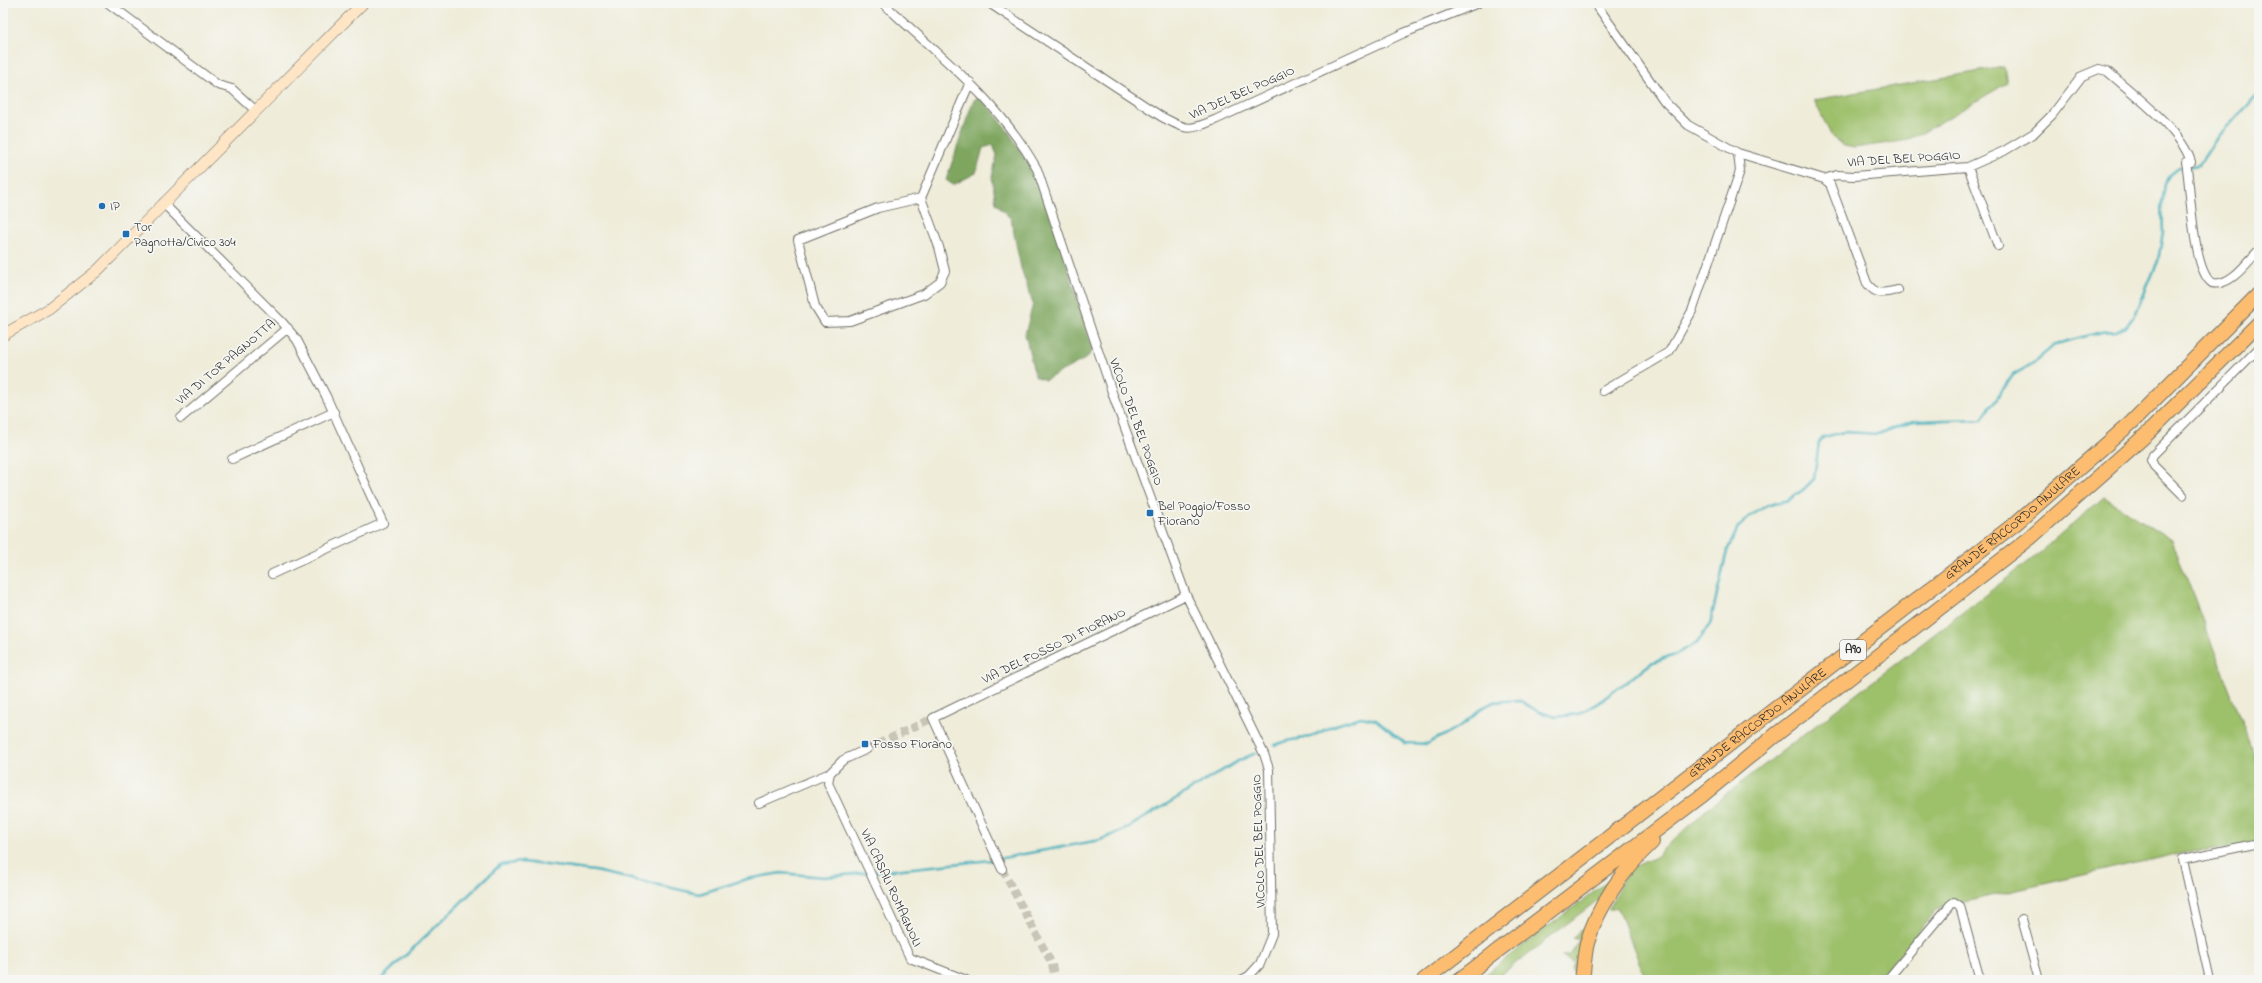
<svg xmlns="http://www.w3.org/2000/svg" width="2262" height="983" font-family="'Indie Flower',sans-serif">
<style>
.green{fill:#9dc06a;stroke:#64764a}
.forest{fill:#7ea65e;stroke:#546844}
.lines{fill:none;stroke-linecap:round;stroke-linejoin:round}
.stream{stroke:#40afbc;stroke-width:2.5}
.street-tunnel{stroke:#c8c5b6;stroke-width:8;stroke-dasharray:8 4;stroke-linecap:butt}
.street-casing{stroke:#706f68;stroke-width:10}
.secondary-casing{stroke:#706f68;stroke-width:12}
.highway-casing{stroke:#706f68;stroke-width:16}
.street{stroke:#fff;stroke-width:8}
.secondary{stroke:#fee5c5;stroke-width:11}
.highway{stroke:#fcbd6f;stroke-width:14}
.poi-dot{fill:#1f6fb2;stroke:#f6f6f2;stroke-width:1.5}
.labels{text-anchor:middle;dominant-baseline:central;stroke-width:3.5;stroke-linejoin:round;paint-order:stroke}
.shield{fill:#f6f6f2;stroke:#686867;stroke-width:1}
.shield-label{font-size:12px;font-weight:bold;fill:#2b2b2b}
.street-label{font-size:13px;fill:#2b2b2b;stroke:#f6f6f2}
.poi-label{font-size:13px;fill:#2b2b2b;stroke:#f6f6f2;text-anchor:start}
</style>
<rect width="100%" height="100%" fill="#f6f6f2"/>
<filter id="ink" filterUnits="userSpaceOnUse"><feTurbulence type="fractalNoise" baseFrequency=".025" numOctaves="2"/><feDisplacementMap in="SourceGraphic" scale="8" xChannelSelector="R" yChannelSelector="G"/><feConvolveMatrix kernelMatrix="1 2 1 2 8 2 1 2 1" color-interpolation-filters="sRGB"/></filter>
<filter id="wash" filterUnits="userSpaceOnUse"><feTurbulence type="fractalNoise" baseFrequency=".012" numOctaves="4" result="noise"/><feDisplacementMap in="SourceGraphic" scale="16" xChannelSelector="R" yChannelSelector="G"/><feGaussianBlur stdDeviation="0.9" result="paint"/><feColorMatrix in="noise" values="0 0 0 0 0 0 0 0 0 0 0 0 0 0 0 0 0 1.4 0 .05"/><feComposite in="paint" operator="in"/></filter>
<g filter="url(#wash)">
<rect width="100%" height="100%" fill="#efecd9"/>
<!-- green -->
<path class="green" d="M 2004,67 L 2007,83 L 1924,132 L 1903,141 L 1854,148 L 1844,146 L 1832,137 L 1814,100 Z
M 2104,497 L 2172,540 L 2259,767 L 2259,843 L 2176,854 L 1938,908 L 1879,980 L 1646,980 L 1618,908 L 1608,910 L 1627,870 L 1655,857 L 1707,809 L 2041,552 Z
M 1619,873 L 1603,896 L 1494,980 L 1477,980 Z
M 1586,929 L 1574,972 L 1571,970 L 1574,963 L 1561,955 L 1570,955 L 1580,938 L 1572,938 L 1579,931 Z"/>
<!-- forest -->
<path class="forest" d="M 977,98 C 987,102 992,111 999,119 C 1049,182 1068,274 1093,349 L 1087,358 L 1045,380 L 1035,376 L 1025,334 L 1033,304 L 1021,268 L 1011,219 L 996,203 L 992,177 L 997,155 L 993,145 L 983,148 L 976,173 L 953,185 L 946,180 L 973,101 Z"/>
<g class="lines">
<!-- stream -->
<path class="stream" d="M 1275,745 L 1286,741 L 1310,737 L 1333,726 L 1361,717 L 1376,720 L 1405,743 L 1427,744 L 1465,723 L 1480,709 L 1494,702 L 1519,700 L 1539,712 L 1556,717 L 1578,714 L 1598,703 L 1653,662 L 1678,653 L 1697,643 L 1710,624 L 1727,551 L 1737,530 L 1747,518 L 1766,506 L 1788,500 L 1803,490 L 1814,479 L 1819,442 L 1824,437 L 1844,432 L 1878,434 L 1913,421 L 1982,419 L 2013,375 L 2032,364 L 2056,344 L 2101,332 L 2116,331 L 2126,327 L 2136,313 L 2158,261 L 2163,233 L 2162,204 L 2165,184 L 2169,175 L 2178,168 L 2199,165 L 2218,136 L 2259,94
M 380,980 L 500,865 L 522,862 L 595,871 L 699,894 L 747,879 L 781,873 L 824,877 L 992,860 L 1100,840 L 1124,830 L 1238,761 L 1256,753"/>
</g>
</g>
<g filter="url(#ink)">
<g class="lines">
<!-- street-tunnel -->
<path class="street-tunnel" d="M 867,749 L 933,718
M 1002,869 L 1052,964 L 1055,980"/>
<defs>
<path id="street" d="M 108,3 L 218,85 L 232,89 L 255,110
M 883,3 C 942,59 996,97 1037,169 L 1114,398 L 1186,595 L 1264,754 L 1269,769 L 1272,934 L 1260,964 L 1249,976 L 1241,980
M 989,3 L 1162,117 C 1189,131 1188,131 1217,119 L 1404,33 L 1478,3
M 1595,3 L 1665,102 L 1688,125 L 1738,153
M 1968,167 L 1998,246
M 1824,179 L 1830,184 L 1867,283 C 1876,296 1884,293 1898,290
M 921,198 L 878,208 L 798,240 L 815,306 L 825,322 L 850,321 L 924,294 L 940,282 L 945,271 L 939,247 L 921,198 L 970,82
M 163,203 L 283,323 L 297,340 L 326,396 L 383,523 L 272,574
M 1603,391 L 1669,352 L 1692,311 L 1740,171 L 1738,153 L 1824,179 L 1837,175 L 1854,176 L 1968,167 L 2004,151 L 2034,133 L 2052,115 L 2082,76 L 2099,69 L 2107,71 C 2133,94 2181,129 2191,162 L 2186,162 C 2191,187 2192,270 2212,283 C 2231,287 2248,261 2259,250
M 181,418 L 288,328
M 232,459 L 334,412
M 2183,495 L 2154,466 L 2151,460 L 2153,455 L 2259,348
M 830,773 L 828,783 L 910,958 L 966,980
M 759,803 L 830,773 L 843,760 L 867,749
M 1002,869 L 933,718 L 1186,595
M 2022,919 L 2039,980
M 1887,980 L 1950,905 L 1954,902 L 1960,906 L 1980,980
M 2210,980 L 2183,859 L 2259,843"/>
<path id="secondary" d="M 3,335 L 49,309 L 97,271 L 363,3"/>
<g id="highway">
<path id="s1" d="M 1424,980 L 2016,523 L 2132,422 L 2259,294"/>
<path d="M 1459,980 L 1700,797 L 1778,733 L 2030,538 L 2148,433 L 2259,323"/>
<path d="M 1582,980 C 1584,968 1584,955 1587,943 C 1598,906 1624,868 1652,842"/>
</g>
</defs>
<!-- street casing -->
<use href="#street" class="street-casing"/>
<!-- secondary casing -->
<use href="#secondary" class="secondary-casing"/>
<!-- highway casing -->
<use href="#highway" class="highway-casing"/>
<!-- street -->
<use href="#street" class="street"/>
<!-- secondary -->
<use href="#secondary" class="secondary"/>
<!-- highway -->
<use href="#highway" class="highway"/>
</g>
</g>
<!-- markers -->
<g class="poi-dot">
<circle cx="102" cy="206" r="4"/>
<rect x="122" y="230" width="8" height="8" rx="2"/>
<rect x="1146" y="509" width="8" height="8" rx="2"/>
<rect x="861" y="740" width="8" height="8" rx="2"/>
</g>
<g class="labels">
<!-- shield labels -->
<rect class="shield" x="1840" y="640" width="26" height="20" rx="3"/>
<g class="shield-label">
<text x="1853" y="650">A90</text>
</g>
<!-- street labels -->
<g class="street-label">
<text transform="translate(1242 93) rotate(-24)">VIA DEL BEL POGGIO</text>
<text transform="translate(1904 159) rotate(-4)">VIA DEL BEL POGGIO</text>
<text transform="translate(226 362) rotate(-40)">VIA DI TOR PAGNOTTA</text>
<text transform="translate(1136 422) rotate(70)">VICOLO DEL BEL POGGIO</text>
<text stroke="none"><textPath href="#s1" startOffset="745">GRANDE RACCORDO ANULARE</textPath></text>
<text transform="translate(1054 646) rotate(-26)">VIA DEL FOSSO DI FIORANO</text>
<text stroke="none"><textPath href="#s1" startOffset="421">GRANDE RACCORDO ANULARE</textPath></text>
<text transform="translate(1259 841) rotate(-92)">VICOLO DEL BEL POGGIO</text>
<text transform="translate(891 888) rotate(65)">VIA CASALI ROMAGNOLI</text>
</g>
<!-- poi labels -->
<g class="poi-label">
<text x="110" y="206">IP</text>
<text x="134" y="227">Tor<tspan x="134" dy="15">Pagnotta/Civico 304</tspan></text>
<text x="1158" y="506">Bel Poggio/Fosso<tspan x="1158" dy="15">Fiorano</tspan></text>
<text x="873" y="744">Fosso Fiorano</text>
</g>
</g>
<!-- margin -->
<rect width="2262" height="983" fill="none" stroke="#f6f6f2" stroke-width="16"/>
</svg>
